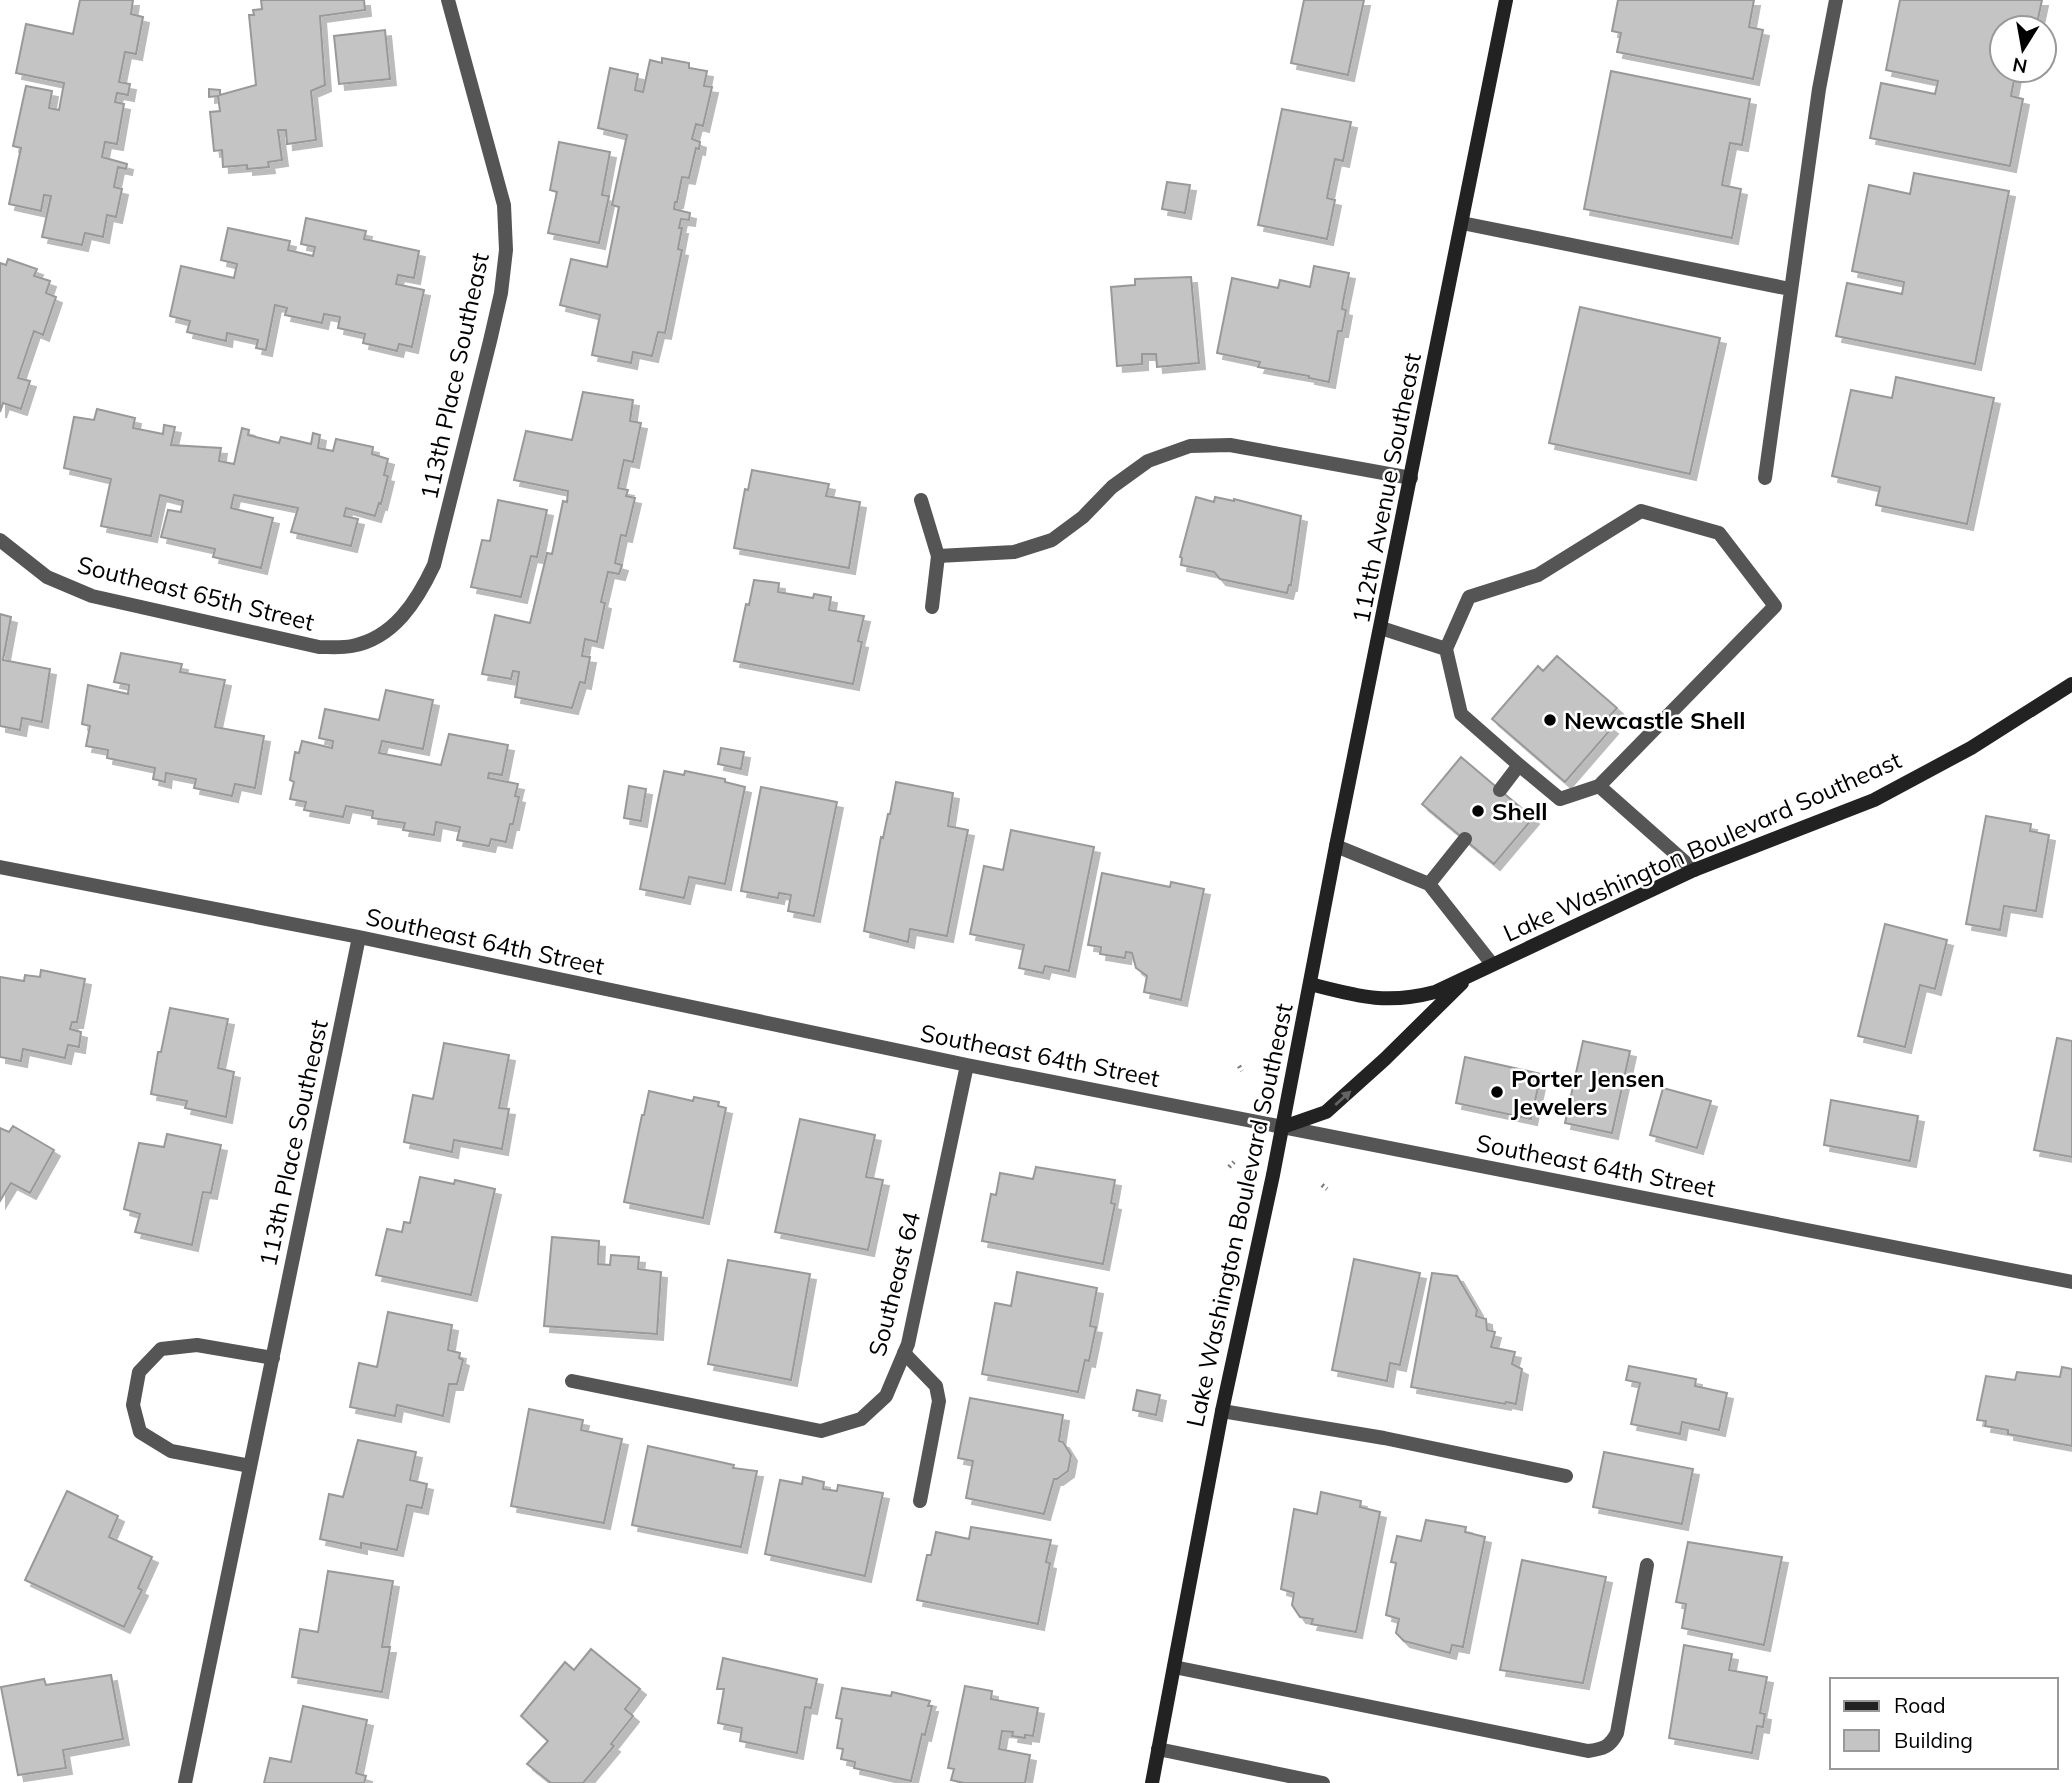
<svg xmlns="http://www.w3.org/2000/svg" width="2072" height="1783" font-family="Mulish,sans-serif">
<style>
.building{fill:#c4c4c4;stroke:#999;stroke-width:2;filter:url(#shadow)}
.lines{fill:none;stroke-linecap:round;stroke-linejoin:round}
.path{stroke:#777;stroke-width:4.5;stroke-dasharray:2 3.5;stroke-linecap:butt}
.lane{stroke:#555;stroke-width:14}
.street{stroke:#555;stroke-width:14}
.secondary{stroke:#222;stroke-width:14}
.oneway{fill:#646464}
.poi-dot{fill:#000;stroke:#fff;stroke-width:2.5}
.labels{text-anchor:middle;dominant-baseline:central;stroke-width:5;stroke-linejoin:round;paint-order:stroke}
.street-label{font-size:24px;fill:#000;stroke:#fff}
.poi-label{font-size:24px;font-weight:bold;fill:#000;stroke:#fff;text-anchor:start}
</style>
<defs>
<filter id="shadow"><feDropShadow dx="6" dy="6" stdDeviation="0" flood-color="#0004"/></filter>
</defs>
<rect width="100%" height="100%" fill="#fff"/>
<!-- building -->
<path class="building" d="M 80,0 L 133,0 L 131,14 L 143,17 L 136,54 L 125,52 L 119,82 L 130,84 L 128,95 L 117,93 L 115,102 L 124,104 L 117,144 L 105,142 L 102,157 L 127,164 L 126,169 L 118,167 L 114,187 L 122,189 L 116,217 L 107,215 L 103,237 L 85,233 L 82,245 L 42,237 L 51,196 L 44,195 L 41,211 L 9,204 L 21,148 L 13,146 L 26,86 L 52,91 L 49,108 L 59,110 L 64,83 L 16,73 L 26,24 L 73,34 Z
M 261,0 L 364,0 L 365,10 L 320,16 L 325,85 L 311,91 L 316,140 L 287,144 L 286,130 L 278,130 L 282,160 L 268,162 L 269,167 L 247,169 L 247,165 L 223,167 L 222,150 L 214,151 L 210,112 L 220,111 L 218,96 L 209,97 L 209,89 L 220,90 L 220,95 L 256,85 L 249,15 L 254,15 L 253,10 L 262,9 Z
M 1304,0 L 1364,0 L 1348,75 L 1291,63 Z
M 1618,0 L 1754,0 L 1749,27 L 1763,30 L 1753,79 L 1617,52 L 1621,33 L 1612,31 Z
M 1900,0 L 2042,0 L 2036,28 L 2002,28 L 2002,70 L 2016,70 L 2011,96 L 2023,99 L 2010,166 L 1870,138 L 1881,83 L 1935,94 L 1938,81 L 1886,70 Z
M 385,30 L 390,79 L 339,84 L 334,36 Z
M 662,58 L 689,63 L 689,68 L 707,71 L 704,86 L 712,87 L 703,126 L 696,124 L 692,139 L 700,142 L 699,149 L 696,148 L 689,178 L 682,177 L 677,202 L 675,202 L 674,209 L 690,213 L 689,220 L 681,219 L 679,228 L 682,228 L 678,249 L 682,250 L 665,333 L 658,332 L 652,356 L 633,352 L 631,363 L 592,355 L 600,315 L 560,305 L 571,259 L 607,267 L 619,207 L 612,205 L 627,135 L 598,128 L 610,68 L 638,74 L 635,90 L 643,92 L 650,60 L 662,63 Z
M 1611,71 L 1750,99 L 1742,145 L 1730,143 L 1722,185 L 1741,189 L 1732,238 L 1584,209 Z
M 1282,109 L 1351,122 L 1343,161 L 1335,159 L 1327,198 L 1335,200 L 1327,239 L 1258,225 Z
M 559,142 L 610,152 L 602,195 L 609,196 L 599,243 L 548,233 L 557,192 L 550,190 Z
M 1914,173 L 2009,191 L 1975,364 L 1836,336 L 1847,283 L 1902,294 L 1904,282 L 1852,271 L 1869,185 L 1910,194 Z
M 1167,182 L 1190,185 L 1185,213 L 1162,209 Z
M 306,218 L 366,231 L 364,239 L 419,251 L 414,278 L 398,275 L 396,284 L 424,290 L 412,347 L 399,344 L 397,351 L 363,343 L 365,334 L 338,328 L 340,317 L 324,314 L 322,323 L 285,315 L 287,308 L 275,305 L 266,350 L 256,348 L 258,340 L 227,333 L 226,341 L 187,332 L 190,321 L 170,316 L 181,266 L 234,278 L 237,264 L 221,260 L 228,228 L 290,241 L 288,250 L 313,256 L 315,247 L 301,244 Z
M 8,259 L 37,269 L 34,276 L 50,281 L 46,293 L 56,297 L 43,335 L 34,331 L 18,378 L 30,381 L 21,409 L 3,403 L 0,412 L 0,263 L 6,265 Z
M 1314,266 L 1349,273 L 1343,302 L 1342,309 L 1346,310 L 1342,331 L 1338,331 L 1329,382 L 1309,378 L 1309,376 L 1258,367 L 1260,362 L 1217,353 L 1232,278 L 1278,288 L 1280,280 L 1310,287 Z
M 1191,277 L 1199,363 L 1157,367 L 1156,354 L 1142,354 L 1142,364 L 1117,366 L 1111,287 L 1135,285 L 1135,279 Z
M 1580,307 L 1720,338 L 1690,474 L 1549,443 Z
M 1896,377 L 1994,398 L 1967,524 L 1876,505 L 1880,487 L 1832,476 L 1851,390 L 1892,398 Z
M 583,392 L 633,400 L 630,421 L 641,423 L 633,462 L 624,460 L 618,488 L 628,490 L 626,496 L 635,498 L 626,536 L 621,535 L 615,563 L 622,565 L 619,574 L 608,572 L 601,602 L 605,603 L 597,642 L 585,639 L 582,656 L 590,657 L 585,683 L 580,682 L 572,708 L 515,697 L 519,672 L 513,671 L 511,679 L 482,674 L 495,615 L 530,623 L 547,553 L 552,554 L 563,501 L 567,502 L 568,491 L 514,480 L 526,431 L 572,440 Z
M 97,409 L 135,418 L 133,428 L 163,434 L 164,425 L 175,427 L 171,445 L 221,448 L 219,461 L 234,464 L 242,428 L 249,430 L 248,435 L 279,443 L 281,437 L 311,444 L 313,433 L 320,435 L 318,448 L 333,451 L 336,439 L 373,447 L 372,454 L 388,459 L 384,475 L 388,476 L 381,504 L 379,503 L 375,516 L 346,508 L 344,516 L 358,519 L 351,546 L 291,532 L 298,508 L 234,495 L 231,508 L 273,518 L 261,568 L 213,557 L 215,549 L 161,537 L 168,510 L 181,512 L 183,501 L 160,495 L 151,536 L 101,526 L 111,479 L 64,468 L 74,417 L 94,420 Z
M 752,470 L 829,484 L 826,496 L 860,502 L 849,568 L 734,548 L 745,489 L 748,490 Z
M 1196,497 L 1214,502 L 1215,497 L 1234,501 L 1234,499 L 1301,516 L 1291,585 L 1289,585 L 1287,593 L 1220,579 L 1214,572 L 1181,565 L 1182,558 L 1180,557 Z
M 498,500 L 547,510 L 537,557 L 531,556 L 521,597 L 471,587 L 482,540 L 490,541 Z
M 754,580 L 779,583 L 778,592 L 813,598 L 814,594 L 831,597 L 829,610 L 864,616 L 858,641 L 862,642 L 853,684 L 734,661 L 746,604 L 749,605 Z
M 0,614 L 11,617 L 3,660 L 50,669 L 42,722 L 22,718 L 20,730 L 0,726 Z
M 121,653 L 182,664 L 180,672 L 225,680 L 215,727 L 264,736 L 255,788 L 235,784 L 232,796 L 194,788 L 196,779 L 166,773 L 165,782 L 153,779 L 155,768 L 107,758 L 108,750 L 86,746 L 90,726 L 82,724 L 88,685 L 128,694 L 129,685 L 114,682 Z
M 1557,656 L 1617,708 L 1604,722 L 1612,728 L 1565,782 L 1492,719 L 1538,666 L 1543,671 Z
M 386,690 L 433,700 L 423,749 L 382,741 L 379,753 L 441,765 L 449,734 L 508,745 L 502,775 L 489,773 L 488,778 L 518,784 L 515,796 L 519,797 L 513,824 L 510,824 L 506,842 L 491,839 L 489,846 L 457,840 L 460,827 L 436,822 L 434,835 L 403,830 L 405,823 L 372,818 L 373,811 L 346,806 L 343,817 L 304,810 L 306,802 L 290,799 L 294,782 L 290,780 L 295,752 L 299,753 L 302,741 L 332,748 L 333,741 L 319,738 L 325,709 L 379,720 Z
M 721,748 L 744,752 L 741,769 L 718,764 Z
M 1461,757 L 1533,818 L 1494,864 L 1422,804 Z
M 664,771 L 684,775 L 685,771 L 725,779 L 725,782 L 745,787 L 725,884 L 689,877 L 684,898 L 640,889 Z
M 896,782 L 953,793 L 948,826 L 968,830 L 947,936 L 910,929 L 908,942 L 864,931 L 881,837 L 883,838 L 888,814 L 890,814 Z
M 629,786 L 646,789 L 641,821 L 624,818 Z
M 761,787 L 837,802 L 814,916 L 788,911 L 791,895 L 779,893 L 778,898 L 741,891 Z
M 1986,816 L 2031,824 L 2030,831 L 2049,835 L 2036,911 L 2004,906 L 2000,930 L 1966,924 Z
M 1011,830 L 1094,847 L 1069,971 L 1045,966 L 1043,973 L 1019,968 L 1024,945 L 970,934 L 984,866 L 1003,870 Z
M 1102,873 L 1170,887 L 1171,882 L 1204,889 L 1181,1000 L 1144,992 L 1147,976 L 1136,968 L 1132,953 L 1126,952 L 1125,958 L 1100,954 L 1101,947 L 1088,945 Z
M 1885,924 L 1947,940 L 1935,989 L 1920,985 L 1905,1047 L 1858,1036 Z
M 41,970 L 85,979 L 77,1022 L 72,1022 L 70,1029 L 81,1032 L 79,1047 L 68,1045 L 65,1058 L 23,1049 L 21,1061 L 0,1057 L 0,977 L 24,981 L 25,975 L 40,977 Z
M 170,1008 L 228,1019 L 218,1068 L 234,1072 L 226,1117 L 185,1108 L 187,1101 L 151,1094 L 158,1052 L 161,1052 Z
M 2057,1038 L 2072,1041 L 2072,1157 L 2034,1150 Z
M 1583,1041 L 1630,1051 L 1612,1133 L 1565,1123 Z
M 444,1043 L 509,1055 L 499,1108 L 509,1109 L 502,1149 L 454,1140 L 452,1152 L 404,1142 L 413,1095 L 433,1099 Z
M 1465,1057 L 1541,1074 L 1531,1119 L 1456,1103 Z
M 1663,1088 L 1711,1101 L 1697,1148 L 1650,1135 Z
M 649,1091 L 693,1101 L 694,1097 L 719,1102 L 718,1106 L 726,1108 L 703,1218 L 624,1202 L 642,1115 L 644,1115 Z
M 1831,1100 L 1918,1116 L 1910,1161 L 1824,1145 Z
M 800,1119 L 875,1135 L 866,1177 L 883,1180 L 868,1250 L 775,1232 Z
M 13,1126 L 54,1150 L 30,1193 L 11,1183 L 0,1201 L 0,1128 L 9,1132 Z
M 167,1134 L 221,1145 L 211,1193 L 203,1192 L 192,1245 L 135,1232 L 140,1214 L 124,1209 L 139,1143 L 164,1147 Z
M 1036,1167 L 1115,1180 L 1111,1203 L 1115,1204 L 1103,1264 L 982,1241 L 991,1194 L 996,1195 L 1000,1173 L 1033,1179 Z
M 420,1177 L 454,1184 L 455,1180 L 495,1189 L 471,1295 L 376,1275 L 387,1229 L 402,1232 L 404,1222 L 410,1223 Z
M 552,1237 L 599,1241 L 598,1264 L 610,1265 L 611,1255 L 639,1257 L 638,1269 L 661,1272 L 657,1334 L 544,1326 Z
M 1354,1259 L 1420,1273 L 1400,1365 L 1390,1363 L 1387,1381 L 1332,1370 Z
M 728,1260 L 810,1274 L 791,1380 L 708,1364 Z
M 1017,1272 L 1097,1288 L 1090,1326 L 1096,1327 L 1089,1361 L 1085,1360 L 1078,1392 L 982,1374 L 995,1303 L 1011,1306 Z
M 1432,1273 L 1457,1276 L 1477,1310 L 1476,1316 L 1486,1319 L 1487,1330 L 1495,1332 L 1491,1347 L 1515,1352 L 1512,1364 L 1522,1369 L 1516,1404 L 1506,1402 L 1505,1404 L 1411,1387 Z
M 388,1312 L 452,1325 L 448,1350 L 460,1353 L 459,1358 L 463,1360 L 457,1384 L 449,1384 L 443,1416 L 397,1405 L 395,1416 L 350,1407 L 359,1363 L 377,1367 Z
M 1629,1366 L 1696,1379 L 1695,1386 L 1727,1393 L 1719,1430 L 1682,1422 L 1680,1434 L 1631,1424 L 1640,1383 L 1626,1380 Z
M 2062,1367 L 2072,1369 L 2072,1446 L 2008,1434 L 2008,1430 L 1985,1426 L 1986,1421 L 1977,1420 L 1986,1376 L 2015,1380 L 2017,1372 L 2060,1377 Z
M 1137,1390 L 1160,1395 L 1156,1415 L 1133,1410 Z
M 970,1398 L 1063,1415 L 1059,1441 L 1063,1442 L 1071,1455 L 1068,1471 L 1057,1479 L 1054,1479 L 1044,1514 L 966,1498 L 973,1461 L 958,1458 Z
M 529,1409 L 583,1420 L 581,1430 L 622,1439 L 604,1523 L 511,1506 Z
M 358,1440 L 416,1452 L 410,1480 L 427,1484 L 422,1508 L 407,1505 L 397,1550 L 361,1543 L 361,1548 L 320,1539 L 329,1494 L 343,1497 Z
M 648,1446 L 734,1465 L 733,1468 L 757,1471 L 741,1547 L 632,1525 Z
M 1604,1452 L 1693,1469 L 1682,1524 L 1593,1507 Z
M 803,1477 L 824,1482 L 823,1489 L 837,1491 L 838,1485 L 883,1493 L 865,1576 L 765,1554 L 780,1480 L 802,1484 Z
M 67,1491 L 118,1516 L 109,1537 L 152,1557 L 138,1588 L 142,1590 L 124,1627 L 25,1580 Z
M 1321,1492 L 1361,1501 L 1360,1507 L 1380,1512 L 1356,1632 L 1311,1624 L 1313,1619 L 1300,1617 L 1292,1605 L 1294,1593 L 1281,1589 L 1294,1509 L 1317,1514 Z
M 1426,1520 L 1466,1527 L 1465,1532 L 1485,1537 L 1463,1647 L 1452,1645 L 1450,1653 L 1404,1641 L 1396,1633 L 1399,1619 L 1386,1615 L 1396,1563 L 1391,1562 L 1397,1536 L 1421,1541 Z
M 971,1527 L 1051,1540 L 1046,1562 L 1050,1563 L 1038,1624 L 917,1600 L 927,1555 L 931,1555 L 936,1532 L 969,1539 Z
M 1688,1542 L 1782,1557 L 1764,1645 L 1682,1628 L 1686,1604 L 1676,1602 Z
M 1522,1560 L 1606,1577 L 1583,1683 L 1500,1670 Z
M 328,1571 L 393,1581 L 382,1647 L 390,1647 L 382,1692 L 292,1677 L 300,1629 L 318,1632 Z
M 1684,1645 L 1732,1654 L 1729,1670 L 1767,1677 L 1760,1713 L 1765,1714 L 1763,1727 L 1757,1726 L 1752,1753 L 1669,1738 Z
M 591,1649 L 640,1689 L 625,1709 L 633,1716 L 611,1744 L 614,1746 L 583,1783 L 551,1783 L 527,1764 L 548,1741 L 521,1716 L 565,1662 L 574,1670 Z
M 723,1658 L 817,1679 L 811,1708 L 805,1707 L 797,1753 L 740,1741 L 742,1728 L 718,1723 L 724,1689 L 717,1689 Z
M 111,1675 L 123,1739 L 63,1750 L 66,1768 L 18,1775 L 1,1687 L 44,1679 L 46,1685 Z
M 965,1686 L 992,1691 L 991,1699 L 1038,1708 L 1033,1736 L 1025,1735 L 1025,1738 L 1012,1736 L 1013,1732 L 1002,1731 L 999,1749 L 1030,1755 L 1025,1783 L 964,1783 L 951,1780 L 954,1769 L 948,1768 Z
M 842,1688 L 891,1696 L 892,1692 L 930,1701 L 928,1706 L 932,1706 L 925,1735 L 922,1734 L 911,1781 L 854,1768 L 855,1762 L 841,1759 L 843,1749 L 837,1748 L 842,1719 L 836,1718 Z
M 303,1706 L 367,1720 L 356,1773 L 366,1776 L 364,1783 L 264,1783 L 270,1758 L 291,1762 Z"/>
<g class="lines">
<!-- path -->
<path class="path" d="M 1239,1066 L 1242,1071
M 1229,1167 L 1234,1162
M 1322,1185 L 1327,1189"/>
<!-- lane -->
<path class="lane" d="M 1462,223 L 1790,289
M 1765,478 L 1819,89 L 1836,0
M 921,500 L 938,556 L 932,607
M 1381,628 L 1446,649 L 1469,597 L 1538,575 L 1641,511 L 1719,533 L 1775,606 L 1599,786 L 1560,799 L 1519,765 L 1500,790
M 1446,649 L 1461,714 L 1519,765
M 1599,786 L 1694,870
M 1336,846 L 1429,884 L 1492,964
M 1429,884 L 1465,839
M 904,1353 L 936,1386 L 939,1401 L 920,1501
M 1222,1411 L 1384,1438 L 1566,1476"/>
<!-- street -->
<path class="street" d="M 0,540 L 47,577 L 92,596 L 319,647 C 330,647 342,648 352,646 C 394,638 417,601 434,565 L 490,341 L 501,293 L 506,250 L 504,205 L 448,0
M 938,556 L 1014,552 L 1052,540 L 1083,517 L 1112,487 L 1148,461 L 1190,446 L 1230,445 L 1411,478
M 0,867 L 359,937 L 967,1065 L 2072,1282
M 572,1381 L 821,1431 L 861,1419 L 886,1396 L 908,1344 L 967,1065
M 250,1466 L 171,1451 L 140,1432 L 133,1405 L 139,1372 L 161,1349 L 197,1345 L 273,1358
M 1174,1667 L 1588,1751 C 1603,1749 1610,1747 1617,1733 L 1647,1565
M 1158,1749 L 1323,1783
M 185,1783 L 359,937"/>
<!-- secondary -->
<path class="secondary" d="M 1310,984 C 1357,996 1386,1005 1435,992 L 1694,870 L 1874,800 L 1971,748 L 2072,684
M 1283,1127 L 1326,1112 L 1385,1059 L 1462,983
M 1152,1783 L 1222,1411 L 1273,1175 L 1336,846 L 1506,0"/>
</g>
<!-- one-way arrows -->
<defs><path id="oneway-solid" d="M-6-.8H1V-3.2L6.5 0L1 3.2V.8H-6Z" transform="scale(1.75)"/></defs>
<use class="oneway" href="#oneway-solid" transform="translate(1343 1098) rotate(-42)"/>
<!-- markers -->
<g class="poi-dot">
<circle cx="1550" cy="720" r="7"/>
<circle cx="1478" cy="811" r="7"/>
<circle cx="1497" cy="1092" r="7"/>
</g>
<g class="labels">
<!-- street labels -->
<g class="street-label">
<text transform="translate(454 376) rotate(-78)">113th Place Southeast</text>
<text transform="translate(1386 488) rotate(-79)">112th Avenue Southeast</text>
<text transform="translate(196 593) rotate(14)">Southeast 65th Street</text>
<text transform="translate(1702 846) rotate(-24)">Lake Washington Boulevard Southeast</text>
<text transform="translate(485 941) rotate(12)">Southeast 64th Street</text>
<text transform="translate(1040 1055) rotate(11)">Southeast 64th Street</text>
<text transform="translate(293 1143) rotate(-78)">113th Place Southeast</text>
<text transform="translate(1596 1165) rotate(11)">Southeast 64th Street</text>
<text transform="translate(1239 1215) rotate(-78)">Lake Washington Boulevard Southeast</text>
<text transform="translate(894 1284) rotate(-76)">Southeast 64</text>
</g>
<!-- poi labels -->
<g class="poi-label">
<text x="1564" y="720">Newcastle Shell</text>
<text x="1492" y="811">Shell</text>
<text x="1511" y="1078">Porter Jensen<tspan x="1511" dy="28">Jewelers</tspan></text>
</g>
</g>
<!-- legend -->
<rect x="1830" y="1678" width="228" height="91" fill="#ffffff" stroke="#999999" stroke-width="2"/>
<rect x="1844" y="1701" width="35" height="10" fill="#222222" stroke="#999999" stroke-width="2"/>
<text x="1894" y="1713" font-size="21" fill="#000000">Road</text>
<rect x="1844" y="1730" width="35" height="21" fill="#c4c4c4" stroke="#999999" stroke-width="2"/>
<text x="1894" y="1748" font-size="21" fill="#000000">Building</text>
<!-- north arrow -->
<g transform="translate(2023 49) rotate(191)"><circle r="33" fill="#ffffff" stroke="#999999" stroke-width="2"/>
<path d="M0-5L12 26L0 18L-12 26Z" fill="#000000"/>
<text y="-10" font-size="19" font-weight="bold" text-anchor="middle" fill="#000000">N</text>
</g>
</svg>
